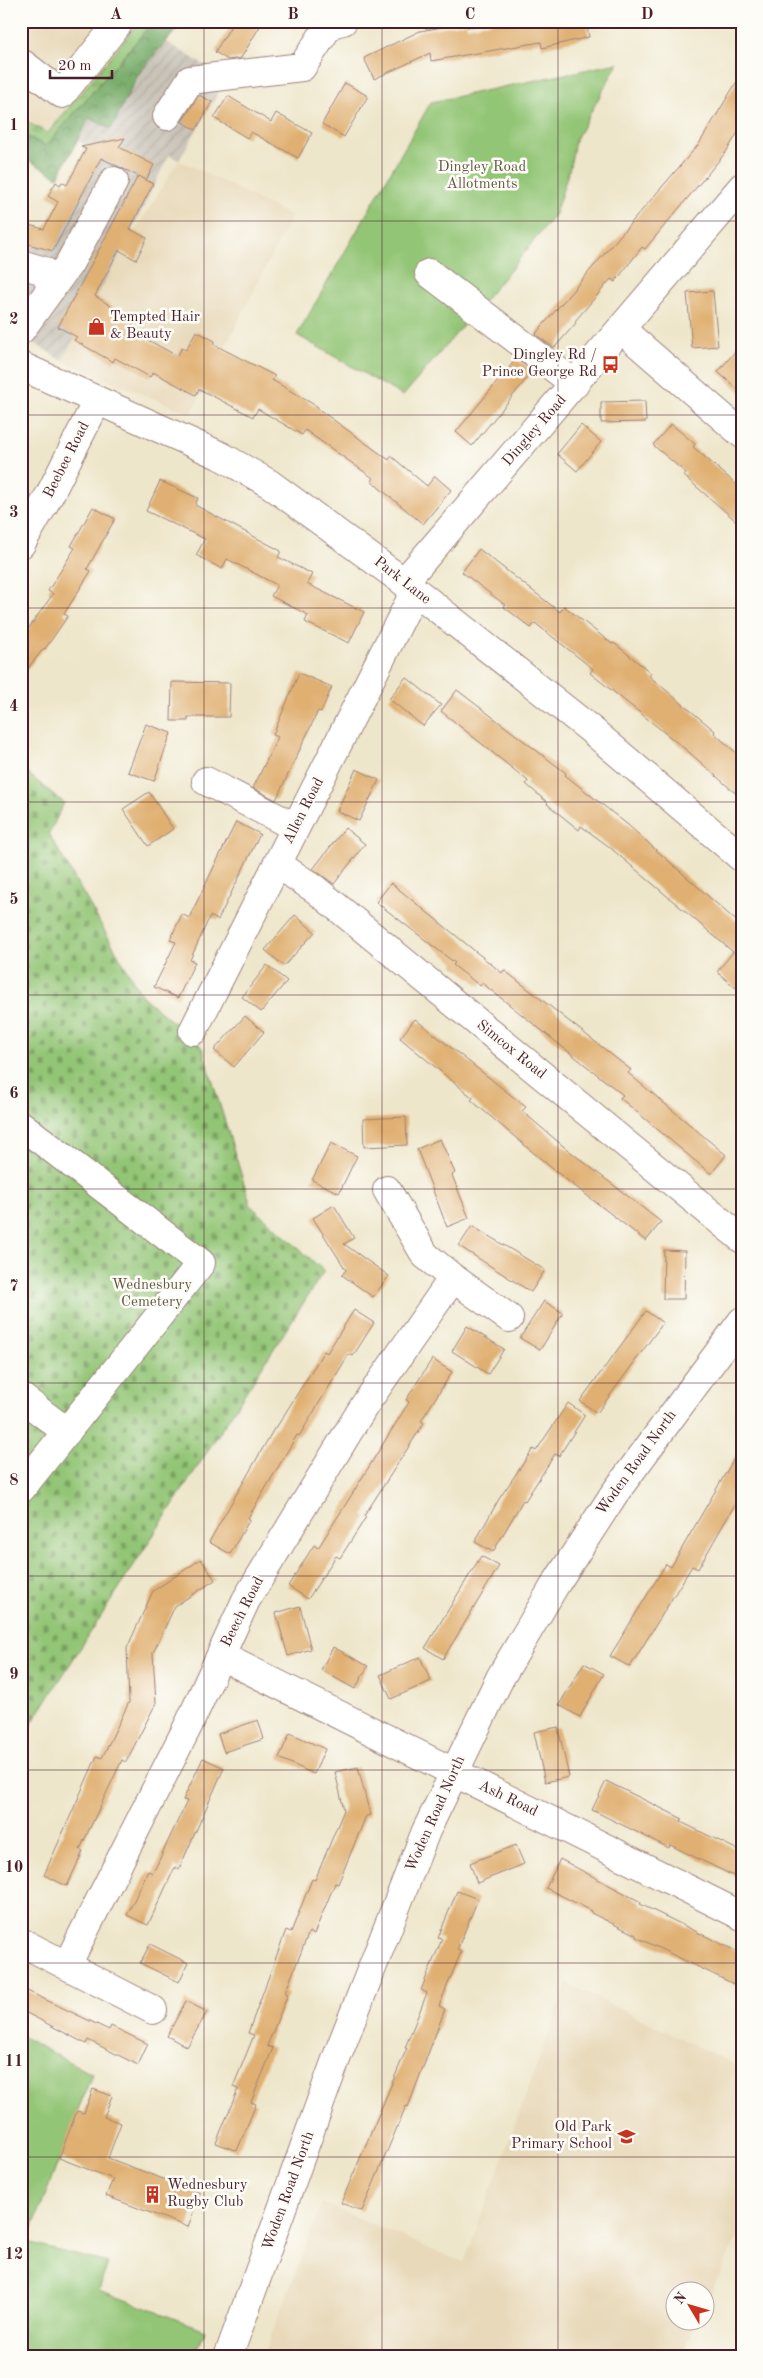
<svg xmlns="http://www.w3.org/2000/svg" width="763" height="2378" font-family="'Old Standard TT',serif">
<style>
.built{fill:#e8d9ba}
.industrial{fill:url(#industrial-furrows)}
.grass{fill:url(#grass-tufts);stroke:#6e7250}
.forest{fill:url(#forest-crowns);stroke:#606448}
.cemetery{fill:url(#cemetery-stones);stroke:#6e7250}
.green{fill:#92c575;stroke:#6e7250}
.building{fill:#e0b072}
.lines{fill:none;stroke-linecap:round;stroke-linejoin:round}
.minor-casing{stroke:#9c827a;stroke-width:30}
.major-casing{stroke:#9c827a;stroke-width:30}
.minor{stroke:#fff;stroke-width:28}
.major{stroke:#fff;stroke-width:28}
.grid{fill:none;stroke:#4a1f2b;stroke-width:1;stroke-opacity:0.55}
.labels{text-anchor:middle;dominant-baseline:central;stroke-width:5;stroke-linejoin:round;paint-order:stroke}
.park-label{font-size:15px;fill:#635945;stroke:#fdfcf7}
.poi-label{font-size:15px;fill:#4a1f2b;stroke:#fdfcf7;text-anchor:start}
.street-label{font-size:15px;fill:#4a1f2b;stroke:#fdfcf7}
.neatline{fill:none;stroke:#4a1f2b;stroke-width:2}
.grid-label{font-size:16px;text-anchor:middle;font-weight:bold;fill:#4a1f2b}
</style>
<defs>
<pattern id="industrial-furrows" width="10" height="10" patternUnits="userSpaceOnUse" patternTransform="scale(1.25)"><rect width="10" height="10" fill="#c9c3b8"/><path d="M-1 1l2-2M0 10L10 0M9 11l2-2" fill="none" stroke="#aea79e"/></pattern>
<pattern id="grass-tufts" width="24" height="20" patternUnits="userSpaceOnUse" patternTransform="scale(1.25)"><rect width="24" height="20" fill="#92c575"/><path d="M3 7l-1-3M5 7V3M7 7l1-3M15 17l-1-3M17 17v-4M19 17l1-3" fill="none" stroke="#799f60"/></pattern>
<pattern id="forest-crowns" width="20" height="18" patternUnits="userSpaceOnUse" patternTransform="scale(1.25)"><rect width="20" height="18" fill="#75aa66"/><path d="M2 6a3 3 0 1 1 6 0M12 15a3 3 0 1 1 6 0" fill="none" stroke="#628a54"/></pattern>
<pattern id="cemetery-stones" width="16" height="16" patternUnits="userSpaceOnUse" patternTransform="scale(1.25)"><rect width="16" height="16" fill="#92c575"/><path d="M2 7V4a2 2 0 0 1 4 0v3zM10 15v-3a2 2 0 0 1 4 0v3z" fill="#799f60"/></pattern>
</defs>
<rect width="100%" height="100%" fill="#fdfcf7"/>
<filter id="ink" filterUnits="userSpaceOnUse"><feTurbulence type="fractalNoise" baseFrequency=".02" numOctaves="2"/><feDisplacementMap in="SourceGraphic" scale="10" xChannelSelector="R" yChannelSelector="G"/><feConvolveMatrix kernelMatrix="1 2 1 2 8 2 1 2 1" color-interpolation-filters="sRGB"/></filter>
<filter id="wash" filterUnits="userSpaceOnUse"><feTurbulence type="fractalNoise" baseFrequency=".0096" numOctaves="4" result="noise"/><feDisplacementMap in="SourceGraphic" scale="20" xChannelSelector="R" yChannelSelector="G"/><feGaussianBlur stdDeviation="1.12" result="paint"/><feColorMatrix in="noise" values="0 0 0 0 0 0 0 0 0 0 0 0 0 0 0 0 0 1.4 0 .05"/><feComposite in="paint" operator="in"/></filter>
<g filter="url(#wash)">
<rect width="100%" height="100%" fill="#eee6ca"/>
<!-- built -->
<path class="built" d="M 21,21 L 154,21 L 45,147 L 21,133 Z
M 179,160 L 292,216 L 191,414 L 62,361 L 112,268 Z
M 567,1983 L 742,2068 L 742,2227 L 706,2304 L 706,2290 L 676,2290 L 676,2320 L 698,2321 L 681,2357 L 263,2357 L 322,2203 L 464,2263 Z"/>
<!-- industrial -->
<path class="industrial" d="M 167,42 L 223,77 L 220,90 L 179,160 L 169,155 L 121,252 L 62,361 L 24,336 L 29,310 L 21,297 L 21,223 L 45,229 L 87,146 L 77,140 L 89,118 L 111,129 L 139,73 Z"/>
<!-- grass -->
<path class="grass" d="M 140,21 L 154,21 L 45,147 L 21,133 L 21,119 L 48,133 Z"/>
<!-- forest -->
<path class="forest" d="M 154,21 L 184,21 L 139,73 L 111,129 L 89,118 L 58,177 L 21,156 L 21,133 L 46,146 Z"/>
<!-- cemetery -->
<path class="cemetery" d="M 21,768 L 64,803 L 49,834 L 142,996 L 202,1047 L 251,1206 L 324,1271 L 21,1740 Z"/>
<!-- green -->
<path class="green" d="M 618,63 L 575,141 L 570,167 L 555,214 L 512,268 L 403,396 L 297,335 L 431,102 Z
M 21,2036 L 92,2074 L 27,2243 L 108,2263 L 99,2290 L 205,2330 L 195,2357 L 21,2357 Z"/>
<g id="blocks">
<!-- building -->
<path class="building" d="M 234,21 L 263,21 L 241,58 L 228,60 L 215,52 Z
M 500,21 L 586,21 L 589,37 L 542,48 L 541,42 L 431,61 L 430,53 L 374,79 L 364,58 L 420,31 L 466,23 L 467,27 Z
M 742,73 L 742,126 L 726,152 L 645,249 L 642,247 L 615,282 L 611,279 L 575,321 L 576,323 L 555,347 L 553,347 L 536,335 L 537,332 L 699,144 Z
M 345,83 L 368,96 L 344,137 L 322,124 Z
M 199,95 L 212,102 L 196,130 L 182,122 Z
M 228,96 L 271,122 L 276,113 L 312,133 L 298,158 L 251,132 L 247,138 L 214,118 Z
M 125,138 L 119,147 L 154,165 L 146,180 L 139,176 L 153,184 L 130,229 L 147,238 L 136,260 L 119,250 L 95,296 L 135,321 L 130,330 L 177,356 L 182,348 L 186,350 L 196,331 L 215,341 L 213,344 L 275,376 L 272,380 L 318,407 L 317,408 L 389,460 L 391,456 L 427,486 L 435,476 L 451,490 L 423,524 L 371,481 L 373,478 L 305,430 L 302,435 L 258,409 L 253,417 L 199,389 L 196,395 L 153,372 L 150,377 L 115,358 L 113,362 L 74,340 L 77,337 L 58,327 L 138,176 L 101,158 L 53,251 L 21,242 L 21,223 L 44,229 L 58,202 L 48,196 L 56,182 L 60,185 L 62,182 L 67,185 L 86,149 L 81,147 Z
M 713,291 L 718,346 L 692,348 L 687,293 Z
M 742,343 L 742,393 L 718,372 Z
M 516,359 L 533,371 L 472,446 L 456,432 Z
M 645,401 L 646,422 L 601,423 L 601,402 Z
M 671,424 L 695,444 L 693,447 L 742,489 L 742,526 L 684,476 L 686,473 L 653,445 Z
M 581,425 L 601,442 L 577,471 L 557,454 Z
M 160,481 L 198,498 L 195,505 L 281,551 L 278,557 L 312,574 L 307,584 L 364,612 L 349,643 L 305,622 L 308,615 L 271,596 L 277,585 L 227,559 L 222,569 L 196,555 L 205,539 L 146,511 Z
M 93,507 L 115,519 L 87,569 L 91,571 L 64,614 L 68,616 L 45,649 L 44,648 L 21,677 L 21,639 L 53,594 L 48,591 L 75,548 L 71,546 Z
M 479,549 L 560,612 L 564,606 L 612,644 L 614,643 L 651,673 L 649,676 L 715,731 L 714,733 L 742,758 L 742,799 L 690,753 L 590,673 L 593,669 L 535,623 L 531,628 L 504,607 L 505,605 L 462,572 Z
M 299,673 L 332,687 L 321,712 L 318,711 L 276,800 L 253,788 L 278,737 L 273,735 Z
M 406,677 L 441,705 L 423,726 L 389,699 Z
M 172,682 L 230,683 L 229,717 L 188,717 L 188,721 L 171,721 Z
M 457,690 L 566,773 L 565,775 L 628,825 L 742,926 L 742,993 L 717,972 L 733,952 L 607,845 L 581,826 L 579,830 L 547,804 L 548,803 L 526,784 L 528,781 L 441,711 Z
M 146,724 L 171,733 L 154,781 L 128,772 Z
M 356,769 L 379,780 L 359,821 L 337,811 Z
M 149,792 L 173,829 L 148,846 L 123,809 Z
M 236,822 L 260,834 L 218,920 L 210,916 L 190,960 L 195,962 L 178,998 L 154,987 L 176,942 L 170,940 L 182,914 L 189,918 Z
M 345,828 L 365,844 L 334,884 L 313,869 Z
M 391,883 L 502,973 L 504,970 L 631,1070 L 628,1073 L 726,1155 L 711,1174 L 620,1098 L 623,1095 L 482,983 L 480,986 L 453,965 L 455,963 L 376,902 Z
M 295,915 L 315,932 L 284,966 L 265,950 Z
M 267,965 L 287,981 L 261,1012 L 242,997 Z
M 245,1016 L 264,1032 L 234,1067 L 214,1050 Z
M 415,1019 L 526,1107 L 522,1111 L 563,1146 L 661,1222 L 646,1241 L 554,1170 L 471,1100 L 473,1098 L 400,1038 Z
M 406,1117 L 407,1145 L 364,1147 L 363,1119 Z
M 440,1139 L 455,1173 L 452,1175 L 469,1218 L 447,1227 L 417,1149 Z
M 331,1143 L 357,1156 L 339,1193 L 312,1180 Z
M 334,1205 L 354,1238 L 344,1244 L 389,1276 L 373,1297 L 342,1275 L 346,1270 L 313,1218 Z
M 472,1226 L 545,1270 L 531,1292 L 459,1246 Z
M 664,1250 L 685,1251 L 684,1299 L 663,1299 Z
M 544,1301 L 563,1313 L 540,1350 L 520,1338 Z
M 354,1310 L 374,1323 L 353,1356 L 349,1354 L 299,1436 L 297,1435 L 248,1518 L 250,1519 L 230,1554 L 209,1542 L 275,1427 L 276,1428 L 324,1351 L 327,1353 Z
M 646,1311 L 663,1323 L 597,1413 L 580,1401 Z
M 467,1326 L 504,1349 L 488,1374 L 452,1351 Z
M 432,1359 L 452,1372 L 421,1421 L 424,1423 L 364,1516 L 366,1517 L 340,1558 L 336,1556 L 308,1599 L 288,1586 L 314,1545 L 318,1548 L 349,1499 L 409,1402 L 406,1400 Z
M 568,1403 L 585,1415 L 559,1456 L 555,1454 L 525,1501 L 523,1500 L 493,1552 L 475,1542 L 499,1499 L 533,1449 L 536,1451 Z
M 742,1445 L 742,1492 L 698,1569 L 692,1566 L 630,1667 L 610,1656 L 666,1564 L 671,1567 Z
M 481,1556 L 499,1566 L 443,1659 L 425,1648 Z
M 201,1559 L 215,1580 L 175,1606 L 153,1653 L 156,1703 L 126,1762 L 122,1760 L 80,1849 L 83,1851 L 67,1886 L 44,1875 L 97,1756 L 102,1758 L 129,1702 L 127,1648 L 153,1591 Z
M 300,1606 L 311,1649 L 288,1656 L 276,1613 Z
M 333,1647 L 368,1666 L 355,1689 L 321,1670 Z
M 420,1657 L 431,1681 L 391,1699 L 380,1675 Z
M 584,1663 L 604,1674 L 580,1717 L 559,1705 Z
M 258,1720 L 264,1739 L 224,1752 L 218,1734 Z
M 558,1727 L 569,1777 L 545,1782 L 534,1732 Z
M 290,1733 L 325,1749 L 314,1774 L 279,1758 Z
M 203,1758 L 224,1768 L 179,1869 L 175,1867 L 148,1925 L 127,1915 L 148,1871 L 153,1873 L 187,1801 L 183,1800 Z
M 358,1767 L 370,1815 L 366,1816 L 338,1884 L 335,1883 L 314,1934 L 309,1932 L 285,1993 L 288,1994 L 267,2046 L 273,2048 L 251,2102 L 256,2104 L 237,2151 L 216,2143 L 238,2089 L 233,2087 L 254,2035 L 248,2033 L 286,1930 L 291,1932 L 312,1879 L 315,1880 L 344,1810 L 335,1772 Z
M 606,1781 L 683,1819 L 681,1822 L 742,1852 L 742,1880 L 670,1845 L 669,1848 L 592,1810 Z
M 516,1845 L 524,1864 L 477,1883 L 470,1863 Z
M 560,1859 L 641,1902 L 640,1904 L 742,1954 L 742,1988 L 636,1937 L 636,1935 L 591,1913 L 592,1911 L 546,1888 Z
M 457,1891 L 478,1899 L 457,1950 L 461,1952 L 439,2006 L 445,2009 L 408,2107 L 406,2106 L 362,2211 L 341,2203 L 407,2048 L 405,2048 L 427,1993 L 421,1990 L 442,1939 L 438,1938 Z
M 150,1944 L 188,1963 L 179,1982 L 140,1963 Z
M 21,1988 L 109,2030 L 111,2026 L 148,2044 L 138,2065 L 88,2040 L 86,2044 L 21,2010 Z
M 186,2001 L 207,2012 L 187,2047 L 167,2036 Z
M 93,2089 L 112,2096 L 104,2117 L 121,2123 L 108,2158 L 200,2193 L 188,2227 L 106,2196 L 113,2179 L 59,2158 L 77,2111 L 84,2113 Z"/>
</g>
</g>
<g filter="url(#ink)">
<use href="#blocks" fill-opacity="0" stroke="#9c827a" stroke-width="1"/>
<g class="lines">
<defs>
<path id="minor" d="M 23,64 L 62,94 L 120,21
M 167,116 L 190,80 L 302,67 L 330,24 L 343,21
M 21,264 L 44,271 L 52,288
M 429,273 L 575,384
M 621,329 L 742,434
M 21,330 L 69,264 L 114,181
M 21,544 L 50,494 L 97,401
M 404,582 L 742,187
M 206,781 L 295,827
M 277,864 L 315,889 L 742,1239
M 193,1031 L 415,591
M 21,1125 L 201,1263 L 21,1489
M 387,1190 L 425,1255 L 453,1278 L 509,1318
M 21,1397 L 67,1432
M 221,1656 L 742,1916
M 21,1942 L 153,2010
M 67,1965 L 189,1724 L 246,1600 L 364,1406 L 453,1278
M 228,2357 L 338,2054 L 426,1831 L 500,1678 L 555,1585 L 614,1494 L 742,1321"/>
<path id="major" d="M 21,366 L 221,456 L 270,484 L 404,582 L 590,729 L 742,858"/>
</defs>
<!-- minor casing -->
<use href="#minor" class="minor-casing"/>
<!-- major casing -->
<use href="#major" class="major-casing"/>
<!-- minor -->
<use href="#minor" class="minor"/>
<!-- major -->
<use href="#major" class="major"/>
</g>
</g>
<!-- grid -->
<path class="grid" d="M 204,21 L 204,2357M 382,21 L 382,2357M 558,21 L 558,2357M 21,221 L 742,221M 21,415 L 742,415M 21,608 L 742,608M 21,802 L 742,802M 21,995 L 742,995M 21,1189 L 742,1189M 21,1383 L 742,1383M 21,1576 L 742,1576M 21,1770 L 742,1770M 21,1963 L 742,1963M 21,2157 L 742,2157"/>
<!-- icons -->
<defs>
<symbol id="shop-bare" viewBox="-9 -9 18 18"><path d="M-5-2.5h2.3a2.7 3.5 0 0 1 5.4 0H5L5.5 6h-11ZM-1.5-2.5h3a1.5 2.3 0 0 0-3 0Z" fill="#c8321e" stroke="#fdfcf7" stroke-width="2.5" paint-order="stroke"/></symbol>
<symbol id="bus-bare" viewBox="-9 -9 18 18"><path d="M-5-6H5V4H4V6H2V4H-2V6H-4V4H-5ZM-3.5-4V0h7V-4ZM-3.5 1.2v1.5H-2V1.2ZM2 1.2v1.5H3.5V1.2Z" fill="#c8321e" stroke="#fdfcf7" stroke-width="2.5" paint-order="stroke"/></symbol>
<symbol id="school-bare" viewBox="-9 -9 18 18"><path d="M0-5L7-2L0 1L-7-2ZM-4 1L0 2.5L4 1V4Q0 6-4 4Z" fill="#c8321e" stroke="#fdfcf7" stroke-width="2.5" paint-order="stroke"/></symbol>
<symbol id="building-bare" viewBox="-9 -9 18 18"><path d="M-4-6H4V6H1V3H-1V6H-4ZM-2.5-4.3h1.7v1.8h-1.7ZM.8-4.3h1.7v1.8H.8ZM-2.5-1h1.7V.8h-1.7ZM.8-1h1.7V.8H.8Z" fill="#c8321e" stroke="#fdfcf7" stroke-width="2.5" paint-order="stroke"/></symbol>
</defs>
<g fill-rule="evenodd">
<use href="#shop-bare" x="84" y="314" width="25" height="25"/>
<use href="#bus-bare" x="598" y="352" width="25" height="25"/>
<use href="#school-bare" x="614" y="2124" width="25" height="25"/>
<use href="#building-bare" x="140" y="2182" width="25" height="25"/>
</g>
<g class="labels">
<!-- park labels -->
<g class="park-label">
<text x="482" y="167">Dingley Road<tspan x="482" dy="17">Allotments</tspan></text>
<text x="152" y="1285">Wednesbury<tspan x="152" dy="17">Cemetery</tspan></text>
</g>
<!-- poi labels -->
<g class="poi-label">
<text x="110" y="317">Tempted Hair<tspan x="110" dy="17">&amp; Beauty</tspan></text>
<text x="597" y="355" text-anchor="end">Dingley Rd /<tspan x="597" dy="17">Prince George Rd</tspan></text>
<text x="612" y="2127" text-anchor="end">Old Park<tspan x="612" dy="17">Primary School</tspan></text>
<text x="167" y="2185">Wednesbury<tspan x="167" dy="17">Rugby Club</tspan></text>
</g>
<!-- street labels -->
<g class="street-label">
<text transform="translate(535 431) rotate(-49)">Dingley Road</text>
<text transform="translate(67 460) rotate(-63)">Beebee Road</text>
<text transform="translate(402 581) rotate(38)">Park Lane</text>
<text transform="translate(304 811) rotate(-63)">Allen Road</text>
<text transform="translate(511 1050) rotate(39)">Simcox Road</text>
<text transform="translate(637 1463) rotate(-54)">Woden Road North</text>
<text transform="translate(243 1612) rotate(-63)">Beech Road</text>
<text transform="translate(508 1799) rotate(26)">Ash Road</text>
<text transform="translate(436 1814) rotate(-66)">Woden Road North</text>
<text transform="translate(289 2191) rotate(-70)">Woden Road North</text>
</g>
</g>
<!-- margin -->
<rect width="763" height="2378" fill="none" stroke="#fdfcf7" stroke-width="55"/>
<!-- north arrow -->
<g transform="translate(690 2306) rotate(308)"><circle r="24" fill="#fdfcf7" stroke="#b5a4a5"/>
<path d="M0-4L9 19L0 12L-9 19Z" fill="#c8321e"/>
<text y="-8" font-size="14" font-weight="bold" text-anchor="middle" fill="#4a1f2b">N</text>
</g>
<!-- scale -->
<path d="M50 70v8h62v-8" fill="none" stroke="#4a1f2b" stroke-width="2.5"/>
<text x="58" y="70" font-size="15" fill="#4a1f2b" stroke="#fdfcf7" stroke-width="4" paint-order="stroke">20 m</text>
<rect x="28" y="28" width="708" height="2322" class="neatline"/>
<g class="grid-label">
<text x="116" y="19">A</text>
<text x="293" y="19">B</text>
<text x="470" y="19">C</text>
<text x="647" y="19">D</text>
<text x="14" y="130">1</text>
<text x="14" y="324">2</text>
<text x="14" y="517">3</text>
<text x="14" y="711">4</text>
<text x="14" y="904">5</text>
<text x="14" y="1098">6</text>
<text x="14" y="1291">7</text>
<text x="14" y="1485">8</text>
<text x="14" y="1679">9</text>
<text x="14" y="1872">10</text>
<text x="14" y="2066">11</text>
<text x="14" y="2259">12</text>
</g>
</svg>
